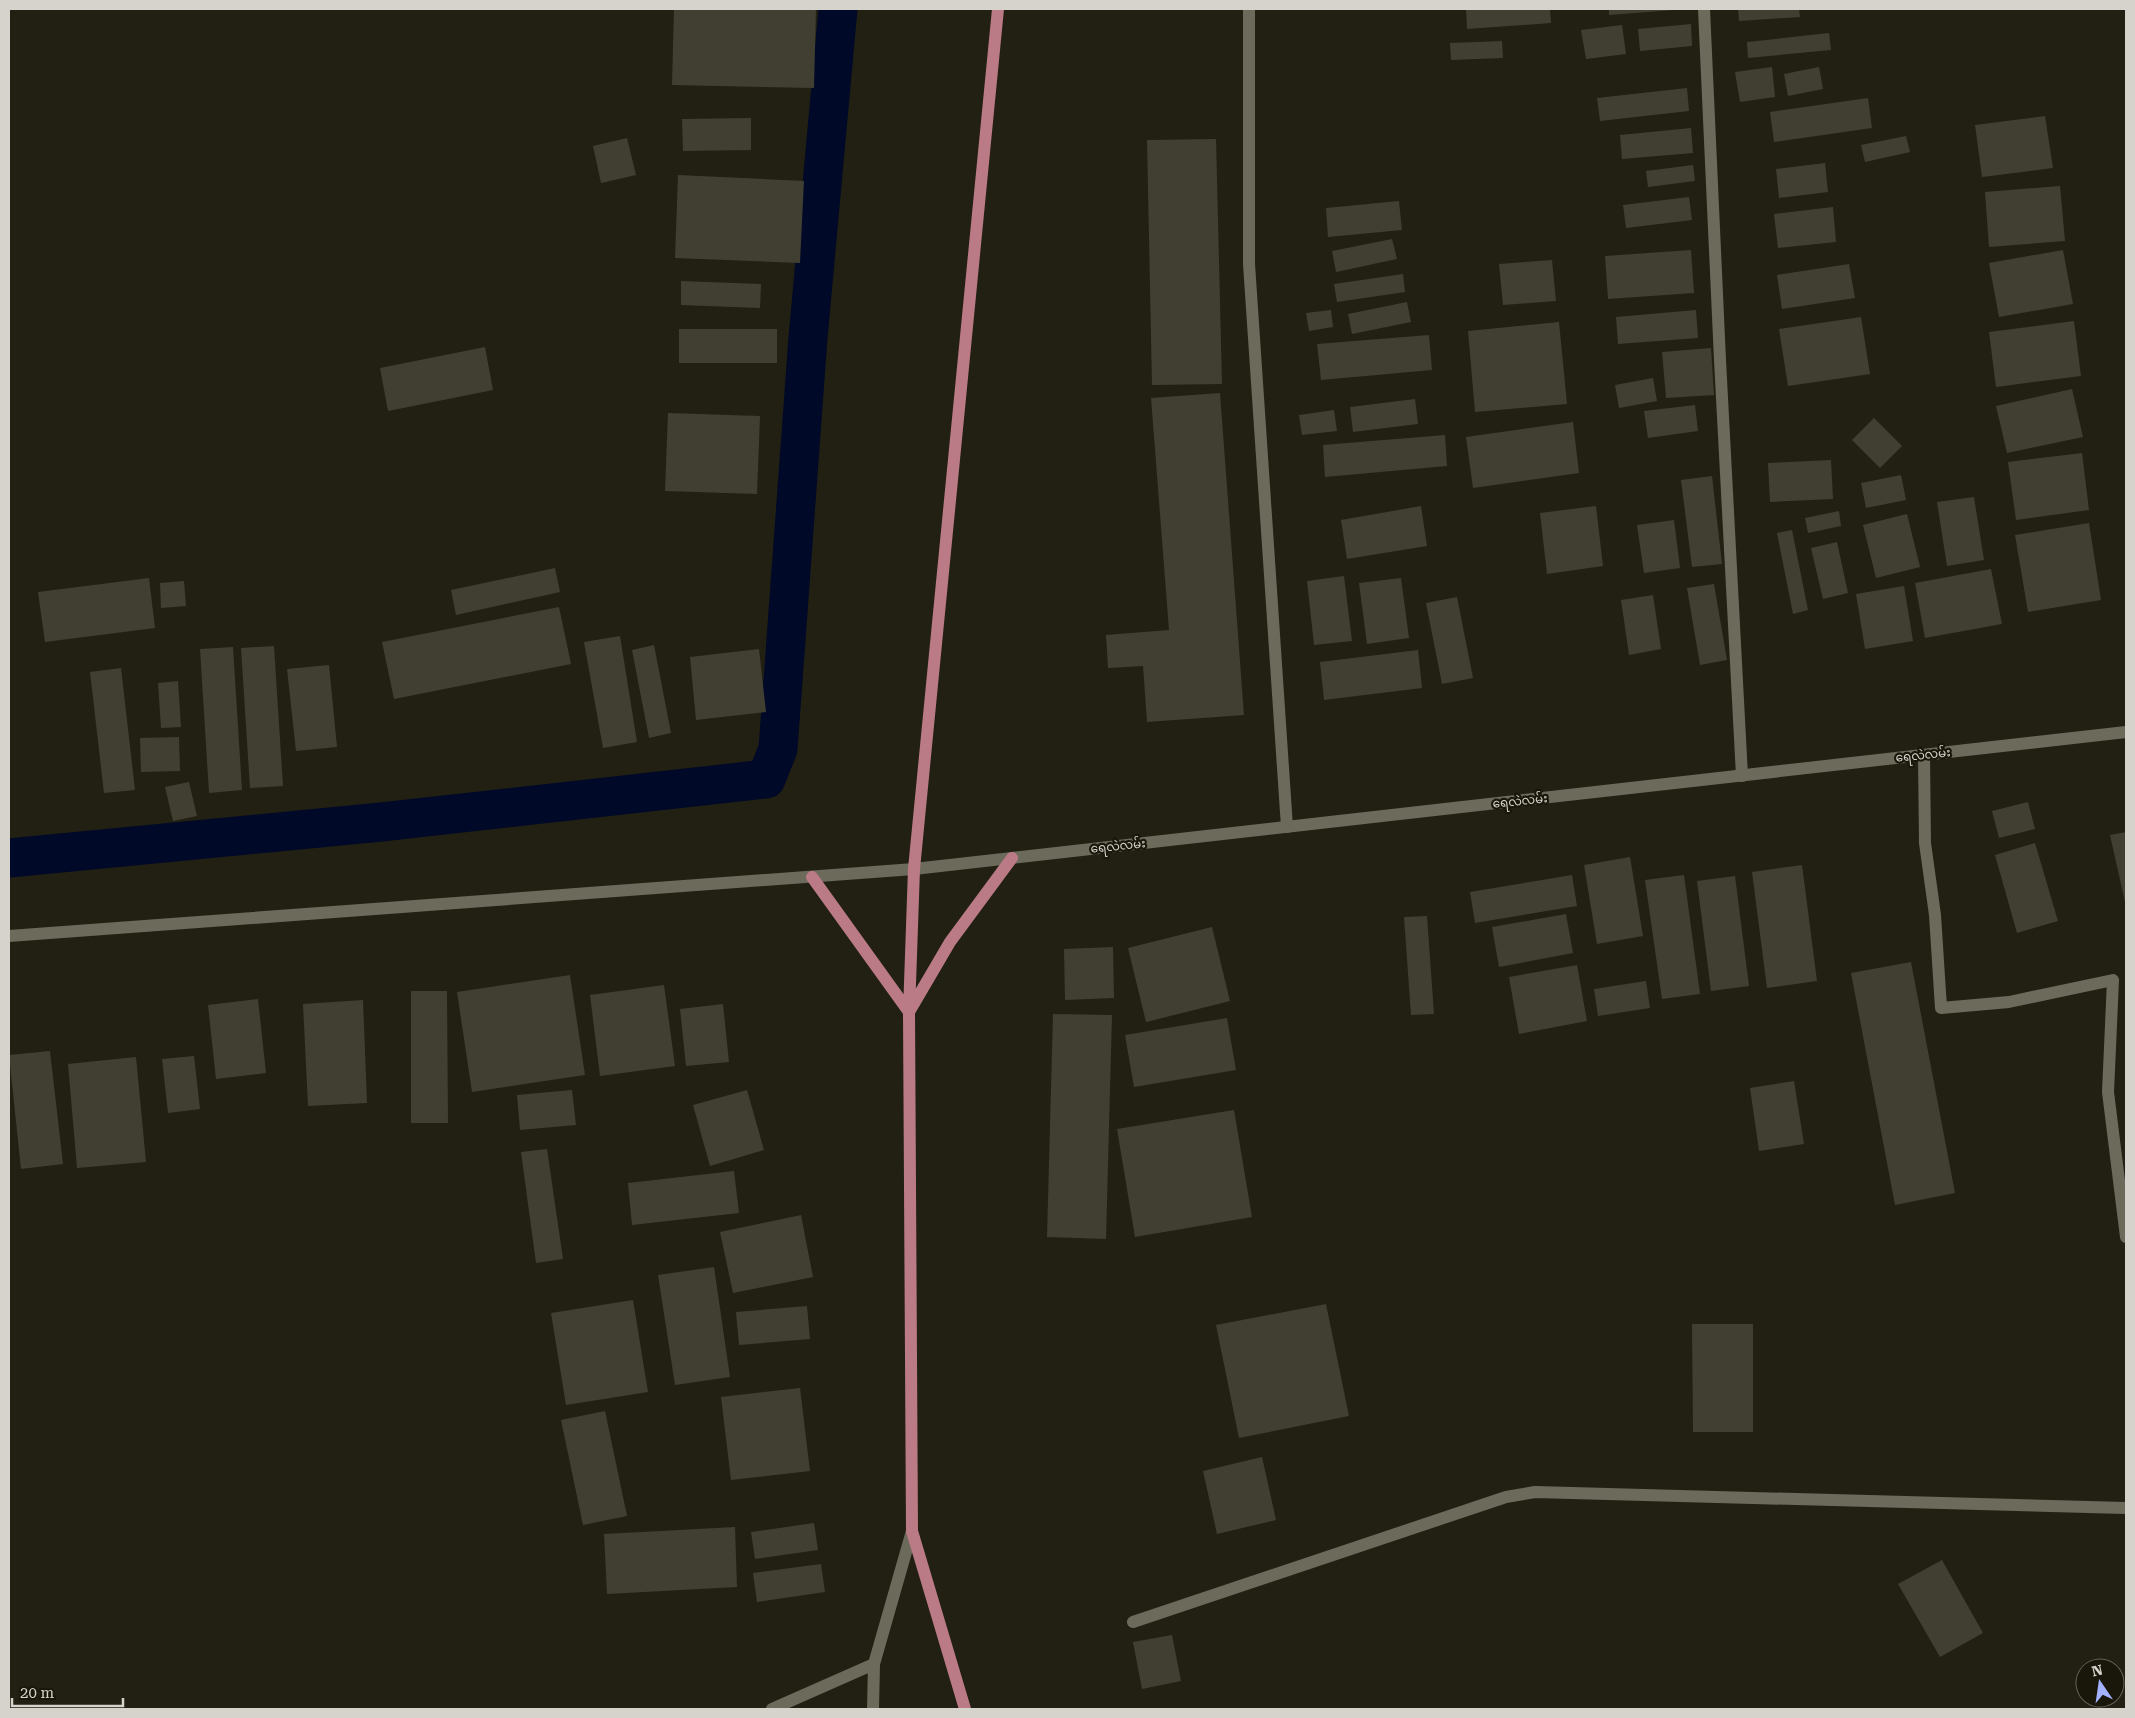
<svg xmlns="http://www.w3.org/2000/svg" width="2135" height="1718" font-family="'Roboto Serif','Noto Sans Myanmar',serif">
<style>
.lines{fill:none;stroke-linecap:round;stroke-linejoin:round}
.canal{stroke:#000927;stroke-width:39}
.building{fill:#413f31}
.service{stroke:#6c6a5b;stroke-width:12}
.minor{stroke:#6c6a5b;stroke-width:12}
.secondary{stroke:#6c6a5b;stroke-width:12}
.primary{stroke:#bb7b86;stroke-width:12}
.labels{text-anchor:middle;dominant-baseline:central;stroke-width:4.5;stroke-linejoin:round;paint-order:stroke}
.street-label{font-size:12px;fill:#d5d3cb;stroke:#19170a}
</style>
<rect width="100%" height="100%" fill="#222013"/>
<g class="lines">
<!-- canal -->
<path class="canal" d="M 9,858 L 381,822 L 766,779 L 778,749 L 808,338 L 838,9"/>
</g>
<!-- building -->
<path class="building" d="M 674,9 L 816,9 L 814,88 L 672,85 Z
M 1466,9 L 1550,9 L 1551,23 L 1467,29 Z
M 1609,9 L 1674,9 L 1674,10 L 1609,15 Z
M 1738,9 L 1799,9 L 1800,17 L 1739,21 Z
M 1691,24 L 1692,46 L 1640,51 L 1638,29 Z
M 1622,25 L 1626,54 L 1586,59 L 1581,30 Z
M 1829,33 L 1831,50 L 1748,58 L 1747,42 Z
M 1502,41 L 1503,58 L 1451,60 L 1450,43 Z
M 1772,67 L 1775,97 L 1740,102 L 1735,72 Z
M 1819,67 L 1823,89 L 1788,96 L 1784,74 Z
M 1687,88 L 1689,111 L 1600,121 L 1597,98 Z
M 1868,98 L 1872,128 L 1774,142 L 1770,112 Z
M 2045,116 L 2053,168 L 1982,177 L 1975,125 Z
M 751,118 L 751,150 L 683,151 L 682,119 Z
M 1691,128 L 1693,153 L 1622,159 L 1620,135 Z
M 1906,136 L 1910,152 L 1865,162 L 1861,145 Z
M 627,138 L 636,175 L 601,183 L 593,146 Z
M 1216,139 L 1222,384 L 1152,385 L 1147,140 Z
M 1825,163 L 1828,192 L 1779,198 L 1776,169 Z
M 1693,165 L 1695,181 L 1648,187 L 1646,171 Z
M 678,175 L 804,181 L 800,263 L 675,258 Z
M 2060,186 L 2065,241 L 1989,247 L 1985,192 Z
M 1689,197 L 1692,220 L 1626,228 L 1623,205 Z
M 1399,201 L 1402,230 L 1328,237 L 1326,208 Z
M 1833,207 L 1836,242 L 1778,248 L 1774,214 Z
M 1392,239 L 1397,259 L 1336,272 L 1332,251 Z
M 1691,250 L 1694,293 L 1608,299 L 1605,256 Z
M 2063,250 L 2073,304 L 1999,317 L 1989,263 Z
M 1552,260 L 1556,301 L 1503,305 L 1499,264 Z
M 1849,264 L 1855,298 L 1782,309 L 1777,275 Z
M 1403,274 L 1405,292 L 1337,302 L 1334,284 Z
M 681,281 L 761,284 L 760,308 L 681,305 Z
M 1407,302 L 1411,322 L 1352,334 L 1348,314 Z
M 1331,310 L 1333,327 L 1309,331 L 1306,313 Z
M 1696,310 L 1698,338 L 1618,344 L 1616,317 Z
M 1861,317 L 1870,374 L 1788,386 L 1779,329 Z
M 2074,321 L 2081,376 L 1996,387 L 1989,332 Z
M 1559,322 L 1567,404 L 1475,412 L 1468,331 Z
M 679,329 L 777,329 L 777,363 L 679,363 Z
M 1429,335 L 1432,370 L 1321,380 L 1317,344 Z
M 485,347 L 493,390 L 388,411 L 380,368 Z
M 1711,348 L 1714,395 L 1666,398 L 1662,352 Z
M 1653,378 L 1657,401 L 1619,408 L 1615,385 Z
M 2072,389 L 2083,437 L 2007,453 L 1996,406 Z
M 1220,393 L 1244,715 L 1147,722 L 1143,666 L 1108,668 L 1106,635 L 1169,630 L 1151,398 Z
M 1415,399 L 1418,424 L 1353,432 L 1350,407 Z
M 1695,405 L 1698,431 L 1648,438 L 1644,411 Z
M 1334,410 L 1337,431 L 1302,435 L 1299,415 Z
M 668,413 L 760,416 L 757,494 L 665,491 Z
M 1874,418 L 1902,446 L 1880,468 L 1852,440 Z
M 1573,422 L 1579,473 L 1473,488 L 1466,437 Z
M 1445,435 L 1447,466 L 1325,477 L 1323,445 Z
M 2082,453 L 2089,510 L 2016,520 L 2008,462 Z
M 1831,460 L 1833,499 L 1770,502 L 1768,463 Z
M 1901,475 L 1906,500 L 1866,508 L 1861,483 Z
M 1712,476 L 1722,564 L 1692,567 L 1681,480 Z
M 1974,497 L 1984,560 L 1947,566 L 1937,502 Z
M 1421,506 L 1427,546 L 1347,559 L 1341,520 Z
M 1596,506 L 1603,566 L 1547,574 L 1540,513 Z
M 1839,511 L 1841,526 L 1808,533 L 1805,518 Z
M 1907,514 L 1920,567 L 1876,578 L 1863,525 Z
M 1674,520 L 1680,568 L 1644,573 L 1637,525 Z
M 2089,523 L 2101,600 L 2028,612 L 2015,535 Z
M 1792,530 L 1808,610 L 1793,614 L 1777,533 Z
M 1837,542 L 1848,593 L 1823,599 L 1811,548 Z
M 555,568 L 560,592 L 456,615 L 451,590 Z
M 1991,569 L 2002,624 L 1925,638 L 1915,583 Z
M 1344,576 L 1352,641 L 1314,645 L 1307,581 Z
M 149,578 L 155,628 L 45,642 L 38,592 Z
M 1401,578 L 1409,638 L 1367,644 L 1359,583 Z
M 184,581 L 186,606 L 161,608 L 160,583 Z
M 1714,584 L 1727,660 L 1700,665 L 1687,588 Z
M 1904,586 L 1913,641 L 1865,649 L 1856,594 Z
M 1653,595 L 1661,649 L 1629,655 L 1621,600 Z
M 1457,597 L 1473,678 L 1442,684 L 1426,603 Z
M 559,607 L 571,664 L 394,699 L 382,642 Z
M 620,636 L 637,742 L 603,748 L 584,642 Z
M 654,645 L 671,733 L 649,738 L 632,650 Z
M 274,646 L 283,786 L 250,788 L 241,648 Z
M 233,647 L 242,790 L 209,793 L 200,649 Z
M 759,649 L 766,712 L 696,720 L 690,657 Z
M 1418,650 L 1422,688 L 1324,700 L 1320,662 Z
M 329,665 L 337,747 L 296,751 L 287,669 Z
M 121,668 L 135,790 L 104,793 L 90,672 Z
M 178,681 L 181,727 L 161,728 L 158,683 Z
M 179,737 L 180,771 L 141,772 L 140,738 Z
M 189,782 L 197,816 L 173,821 L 165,787 Z
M 2028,802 L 2035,829 L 1999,838 L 1992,811 Z
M 2126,832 L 2126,902 L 2125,902 L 2110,835 Z
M 2035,843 L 2058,921 L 2017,933 L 1995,855 Z
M 1630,857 L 1643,936 L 1597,944 L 1584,865 Z
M 1802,865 L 1817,981 L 1767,988 L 1752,872 Z
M 1572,875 L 1577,906 L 1475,923 L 1470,892 Z
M 1684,875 L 1700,994 L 1662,999 L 1645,880 Z
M 1735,876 L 1749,986 L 1711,991 L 1697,881 Z
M 1566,914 L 1573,953 L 1499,967 L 1492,927 Z
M 1427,916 L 1434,1014 L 1411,1015 L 1404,917 Z
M 1212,927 L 1230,1001 L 1146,1022 L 1128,948 Z
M 1113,947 L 1114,998 L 1065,1000 L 1064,949 Z
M 1911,962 L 1955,1193 L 1895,1205 L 1851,973 Z
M 1577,965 L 1587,1021 L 1519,1034 L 1509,977 Z
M 570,975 L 585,1075 L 472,1092 L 457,992 Z
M 1646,981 L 1650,1008 L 1598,1016 L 1594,989 Z
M 664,985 L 675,1066 L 600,1076 L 590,995 Z
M 411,991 L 447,991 L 448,1123 L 411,1123 Z
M 258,999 L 266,1073 L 216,1079 L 208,1005 Z
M 363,1000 L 367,1103 L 308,1106 L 303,1004 Z
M 723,1004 L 729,1062 L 686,1066 L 680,1009 Z
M 1053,1014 L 1112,1015 L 1106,1239 L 1047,1237 Z
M 1227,1018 L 1236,1070 L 1134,1087 L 1125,1035 Z
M 50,1051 L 63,1164 L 21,1169 L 9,1055 Z
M 194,1056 L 200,1109 L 168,1113 L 162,1059 Z
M 136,1057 L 146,1162 L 77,1168 L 68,1064 Z
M 1794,1081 L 1804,1144 L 1759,1151 L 1750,1088 Z
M 572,1090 L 576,1125 L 520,1130 L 517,1095 Z
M 747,1090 L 764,1150 L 710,1166 L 693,1105 Z
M 1234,1110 L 1252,1217 L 1135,1237 L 1117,1129 Z
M 547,1149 L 563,1259 L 536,1263 L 521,1152 Z
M 734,1171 L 739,1213 L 632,1225 L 628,1183 Z
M 801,1215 L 813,1277 L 733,1293 L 720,1232 Z
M 714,1267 L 730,1377 L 675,1385 L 658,1275 Z
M 633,1300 L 648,1392 L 566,1405 L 551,1313 Z
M 1326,1304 L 1349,1416 L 1239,1438 L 1216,1325 Z
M 807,1306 L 810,1339 L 739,1345 L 736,1312 Z
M 1692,1324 L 1753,1324 L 1753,1432 L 1693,1432 Z
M 800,1388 L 810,1471 L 731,1480 L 721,1397 Z
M 605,1411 L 627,1516 L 583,1525 L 561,1420 Z
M 1262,1457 L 1276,1520 L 1217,1534 L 1203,1471 Z
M 814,1523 L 818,1550 L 755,1559 L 751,1532 Z
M 735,1527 L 737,1587 L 607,1594 L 604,1534 Z
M 1942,1560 L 1983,1633 L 1940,1657 L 1898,1584 Z
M 821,1564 L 825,1592 L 757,1602 L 753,1573 Z
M 1172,1635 L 1181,1681 L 1142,1689 L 1133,1642 Z"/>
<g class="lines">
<!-- service -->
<path class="service" d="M 1133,1622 L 1506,1497 L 1535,1492 L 2126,1508"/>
<!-- minor -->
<path class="minor" d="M 1249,9 L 1249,264 L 1287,827
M 1704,9 L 1720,360 L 1742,776
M 1924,755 L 1925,843 L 1935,915 L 1941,1008 L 2009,1002 L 2113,980 L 2108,1092 L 2126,1237
M 772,1709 L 874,1664
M 873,1709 L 874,1664 L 912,1531"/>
<!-- secondary -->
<path class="secondary" d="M 9,936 L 914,869 L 2126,732"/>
<!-- primary -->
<path class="primary" d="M 812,877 L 909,1012 L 950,942 L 1012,858
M 965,1709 L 912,1531 L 909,1012 L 914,869 L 998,9"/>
</g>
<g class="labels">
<!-- street labels -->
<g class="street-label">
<text transform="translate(1923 755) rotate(-6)">ရေလဲလမ်း</text>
<text transform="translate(1520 801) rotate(-6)">ရေလဲလမ်း</text>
<text transform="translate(1118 846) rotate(-6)">ရေလဲလမ်း</text>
</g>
</g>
<!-- border -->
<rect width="2135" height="1718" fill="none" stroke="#d5d3cb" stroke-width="20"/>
<!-- north arrow -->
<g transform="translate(2100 1683) rotate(347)"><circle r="24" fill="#19170a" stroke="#646257"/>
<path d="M0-4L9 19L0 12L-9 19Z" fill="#a2b2fd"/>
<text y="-8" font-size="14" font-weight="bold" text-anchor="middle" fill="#d5d3cb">N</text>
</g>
<!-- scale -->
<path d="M12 1698v8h111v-8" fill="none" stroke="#d5d3cb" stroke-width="2.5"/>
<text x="20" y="1698" font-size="15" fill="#d5d3cb" stroke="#19170a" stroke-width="4" paint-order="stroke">20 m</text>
</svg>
